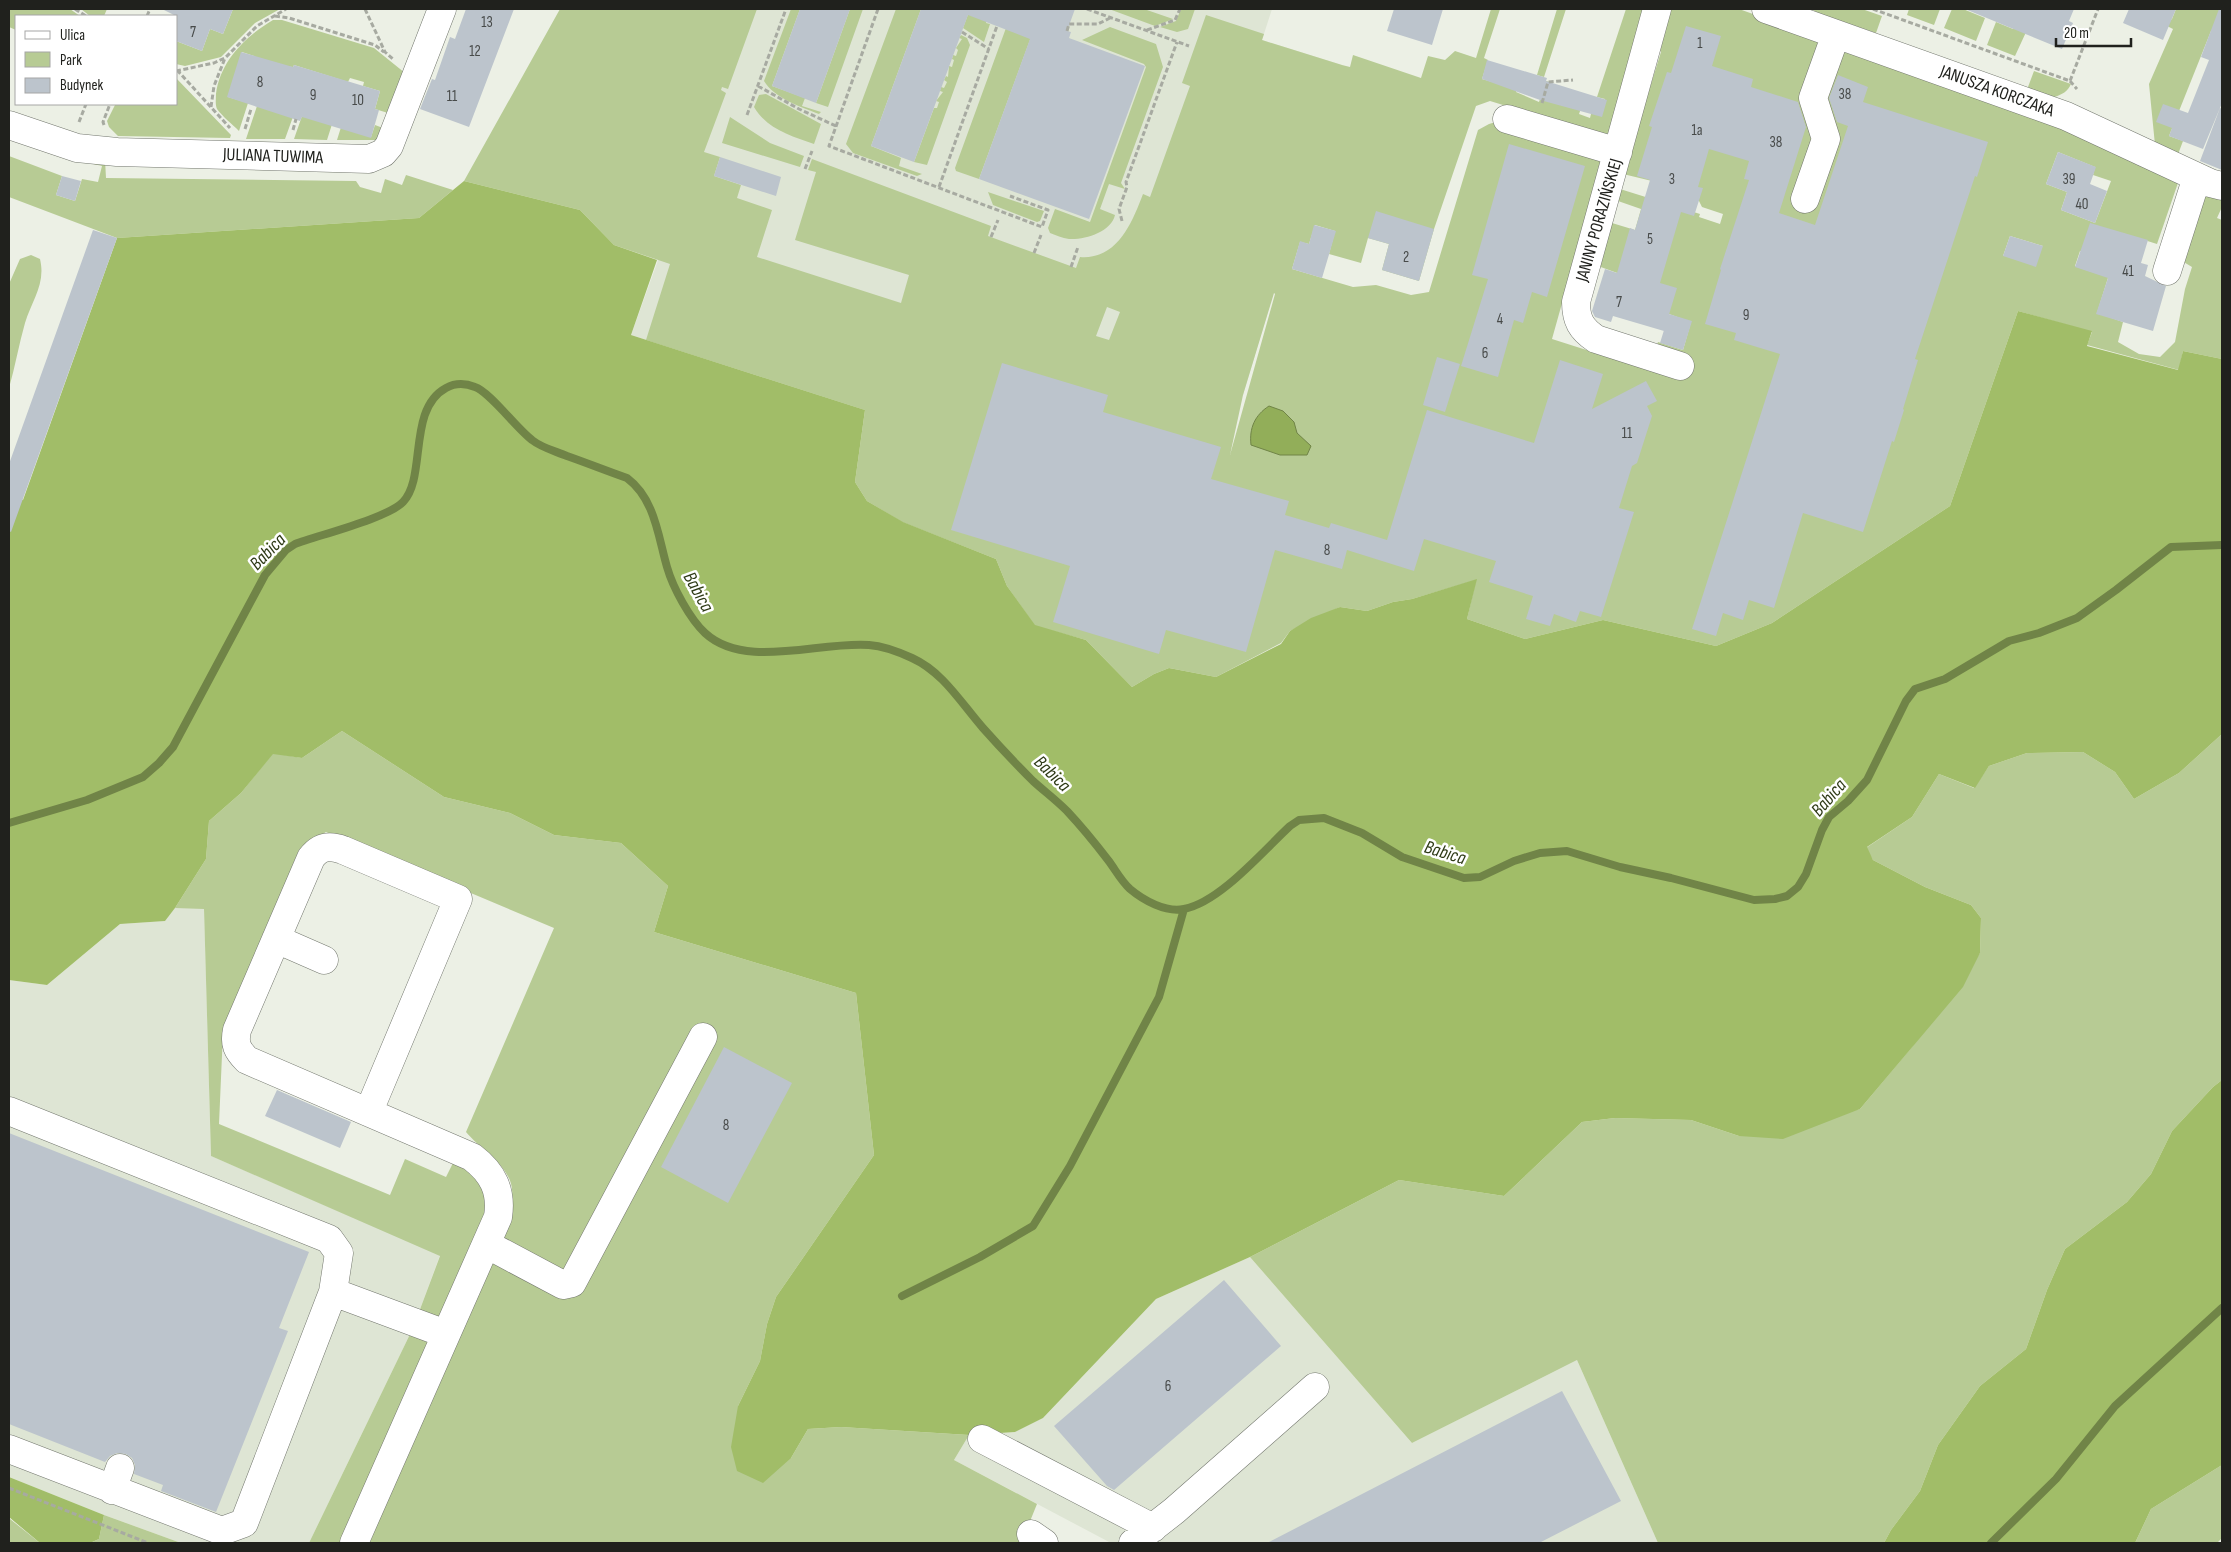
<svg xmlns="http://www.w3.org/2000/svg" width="2231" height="1552" font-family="'Sofia Sans Condensed',sans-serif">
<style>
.built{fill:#dee5d4}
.green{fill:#b7cb94;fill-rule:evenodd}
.forest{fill:#a1bd68}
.water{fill:#92ae59;stroke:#708447}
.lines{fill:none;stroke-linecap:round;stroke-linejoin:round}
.stream{stroke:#708447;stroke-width:8}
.building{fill:#bcc4cc}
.minor-casing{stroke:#73776e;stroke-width:29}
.path{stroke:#a7aaa1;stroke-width:3;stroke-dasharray:5 2.5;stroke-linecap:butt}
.minor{stroke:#fff;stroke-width:28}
.labels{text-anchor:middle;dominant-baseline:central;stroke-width:5;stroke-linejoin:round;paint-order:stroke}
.number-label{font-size:15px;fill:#474a49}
.street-label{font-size:18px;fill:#20211d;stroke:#fff}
.water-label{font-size:19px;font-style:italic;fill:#2f3b17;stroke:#fff}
</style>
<rect width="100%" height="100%" fill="#ecf0e5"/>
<!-- built -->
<path class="built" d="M 749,9 L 1272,9 L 1262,40 L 1342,65 L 1243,395 L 873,413 L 631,335 Z
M 175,908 L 204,908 L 211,1156 L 440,1255 L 413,1328 L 309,1543 L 181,1543 L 104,1515 L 9,1477 L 9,980 L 47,985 L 120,924 L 164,921 Z
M 1250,1257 L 1412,1443 L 1577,1360 L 1658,1543 L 1111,1543 L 954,1460 L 969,1435 L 1015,1432 L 1043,1418 L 1156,1299 Z"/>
<!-- green -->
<path class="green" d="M 10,9 L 70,9 L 80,16 L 16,16 L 16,30 L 9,27 Z
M 81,9 L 107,9 L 104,16 L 90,16 Z
M 233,9 L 280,9 L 255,23 L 221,57 L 185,66 L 176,64 L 176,41 L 202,51 L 210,29 L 223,34 Z
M 560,9 L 757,9 L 728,89 L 722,87 L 721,90 L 726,93 L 704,152 L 720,157 L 714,176 L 741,185 L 737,198 L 772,210 L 757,257 L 901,303 L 909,275 L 795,240 L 816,172 L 808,170 L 812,159 L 991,226 L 988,236 L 1076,268 L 1080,257 C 1117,260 1132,223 1143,194 L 1150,197 L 1190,86 L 1182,83 L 1206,15 L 1264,34 L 1262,40 L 1342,65 L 1350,67 L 1353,55 L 1421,78 L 1428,56 L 1445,60 L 1455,51 L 1476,58 L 1491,9 L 1500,9 L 1484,58 L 1488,60 L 1482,79 L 1517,89 L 1516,92 L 1539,102 L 1546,81 L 1550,82 L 1544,100 L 1586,94 L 1579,114 L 1590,118 L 1592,110 L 1601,113 L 1605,99 L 1597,97 L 1626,9 L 1647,9 L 1609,132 L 1604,136 L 1490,101 L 1476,106 L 1434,229 L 1419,281 L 1382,270 L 1389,244 L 1368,238 L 1361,263 L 1329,254 L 1335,231 L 1315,225 L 1309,244 L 1300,242 L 1292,269 L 1353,287 L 1376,285 L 1411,295 L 1429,292 L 1478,130 L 1489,124 L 1499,121 L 1603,157 L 1552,339 L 1624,362 L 1656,348 L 1658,342 L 1683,350 L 1691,322 L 1669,314 L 1620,274 L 1598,266 L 1612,223 L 1635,230 L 1641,209 L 1618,201 L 1620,189 L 1700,214 L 1699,217 L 1720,224 L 1723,214 L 1702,207 L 1699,201 L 1650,187 L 1652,181 L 1623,174 L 1661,52 L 1658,45 L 1666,9 L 1739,9 L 2013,108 L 2180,177 L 2157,244 L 2122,233 L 2097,313 L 2123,322 L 2118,342 L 2139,354 L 2160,357 L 2175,342 L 2185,289 L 2192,267 L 2177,258 L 2202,189 L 2222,198 L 2222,207 L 2217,218 L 2222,220 L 2222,359 L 2183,351 L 2179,370 L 2087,345 L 2092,332 L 2018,311 L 1950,506 L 1772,623 L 1716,646 L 1603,620 L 1525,639 L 1467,619 L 1476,580 L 1412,599 L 1393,602 L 1367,611 L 1340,607 L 1290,631 L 1281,643 L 1216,677 L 1169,668 L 1154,674 L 1132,687 L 1086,640 L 1035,626 L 1007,586 L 996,559 L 902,522 L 867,501 L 855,482 L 865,410 L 646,340 L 670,264 L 614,245 L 580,210 L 464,181 ZM 2058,152 L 2095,167 L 2093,175 L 2111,181 L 2095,223 L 2061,210 L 2067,192 L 2046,184 ZM 2010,236 L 2043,246 L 2003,256 ZM 2080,251 L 2097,257 L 2092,272 L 2075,266 ZM 1274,293 L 1275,294 L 1230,455 L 1243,395 ZM 1107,307 L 1120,312 L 1109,340 L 1096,336 Z
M 791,9 L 800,9 L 772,86 L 805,98 L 802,106 L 821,112 L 819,114 C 801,107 774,98 764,81 Z
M 850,9 L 863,9 L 828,107 L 816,103 Z
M 896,9 L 921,9 L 871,146 L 901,158 L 899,166 L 922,174 L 917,176 L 853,153 L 846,144 Z
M 970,9 L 990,9 L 986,23 L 990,24 L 984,42 L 963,28 Z
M 1109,9 L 1144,9 L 1173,19 L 1155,26 Z
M 1181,9 L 1195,9 L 1188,29 L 1177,32 L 1160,27 L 1176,21 Z
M 1557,9 L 1566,9 L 1544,77 L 1537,75 Z
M 1812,9 L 1862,9 L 1882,16 L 1876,33 L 1817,13 Z
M 1909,9 L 1940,9 L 1934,25 L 1907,15 Z
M 1952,9 L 1963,9 L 1985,18 L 1976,41 L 1944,28 Z
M 2176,9 L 2222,9 L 2222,34 L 2211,31 L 2169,136 L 2183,141 L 2177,157 L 2155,145 L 2149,84 L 2173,29 L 2165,25 L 2172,19 Z
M 1010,17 L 1035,26 L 979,179 L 956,171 L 955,168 Z
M 273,20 L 282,20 L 374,48 L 405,73 L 383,140 L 337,140 L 342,124 L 371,137 L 375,125 L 383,128 L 388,113 L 375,109 L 380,91 L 363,86 L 364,82 L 350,78 L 348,82 L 294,65 L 293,67 L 251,64 L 254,56 L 242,52 L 228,97 L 248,103 L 239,131 C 232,124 223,117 217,109 C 215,104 216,99 216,94 C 220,61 246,36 273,20 Z
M 1996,22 L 2013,29 L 2015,25 L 2027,30 L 2015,56 L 1987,45 Z
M 1110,27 L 1156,44 L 1163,67 L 1121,183 L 1125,189 L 1109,184 L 1100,209 L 1115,215 C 1111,232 1085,240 1069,239 C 1062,238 1056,235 1050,233 L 1048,228 L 1055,209 L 1090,222 L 1146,67 L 1144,64 L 1082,40 Z
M 961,35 L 967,38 L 970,45 L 927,165 L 914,162 L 934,108 L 937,108 L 939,102 L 936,101 L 943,92 L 940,91 L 941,87 L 944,88 L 947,82 L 944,80 L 946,76 L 948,77 L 949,66 L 952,67 L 954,60 L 952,59 L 953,55 L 956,56 L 958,50 L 956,48 L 962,39 L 959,38 Z
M 2034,71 L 2071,84 C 2068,91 2062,95 2054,97 L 2030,90 L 2028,87 Z
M 176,78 L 231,135 L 230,138 L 118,136 L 109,127 L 107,121 L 115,105 L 176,104 Z
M 766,94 L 821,124 L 814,144 C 791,136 767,129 754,107 L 759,95 Z
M 257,106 L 294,114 L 285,139 L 246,139 Z
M 302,116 L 333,121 L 327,140 L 294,139 Z
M 730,117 L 770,143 L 804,156 L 800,167 L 722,143 Z
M 9,156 L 62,176 L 56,195 L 75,201 L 82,179 L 98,182 L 102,166 L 85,162 L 105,160 L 106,178 L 356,181 L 360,187 L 381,193 L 385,179 L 402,185 L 406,175 L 453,190 L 419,218 L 117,238 L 9,197 Z
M 988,192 L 1044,211 L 1040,221 L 1037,222 L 993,205 Z
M 31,255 L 40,259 C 46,284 32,300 25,323 C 19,344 15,367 9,388 L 9,284 L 20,259 Z
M 342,731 L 444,797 L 510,813 L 554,835 L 621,843 L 668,886 L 654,932 L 856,993 L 874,1155 L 776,1297 L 767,1324 L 760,1361 L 738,1406 L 791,1458 L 808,1429 L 841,1427 L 969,1435 L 954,1460 L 1037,1504 L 1022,1541 L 1024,1543 L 364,1543 L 510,1221 C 511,1211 513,1200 512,1189 C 510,1166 480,1149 466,1132 L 554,928 L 326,832 L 299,850 L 223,1032 L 219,1124 L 390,1195 L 405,1159 L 446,1177 L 459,1151 L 498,1190 L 354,1543 L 309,1543 L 413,1328 L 440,1256 L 211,1156 L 204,909 L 175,908 L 206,859 L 209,821 L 241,793 L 273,753 L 302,758 Z
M 2222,734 L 2222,1080 L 2213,1087 L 2172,1131 L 2151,1174 L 2127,1202 L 2065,1249 L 2047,1290 L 2026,1349 L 1980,1386 L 1938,1445 L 1920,1491 L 1891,1530 L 1884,1543 L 1658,1543 L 1577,1360 L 1412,1443 L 1250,1257 L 1399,1180 L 1504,1196 L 1582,1122 L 1615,1118 L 1691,1120 L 1739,1136 L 1860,1109 L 1912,1047 L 1980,953 L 1981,918 L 1971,905 L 1925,887 L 1873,860 L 1866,848 L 1912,817 L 1939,774 L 1974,788 L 1989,766 L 2027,753 L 2083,752 L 2115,772 L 2134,799 L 2179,773 Z
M 2222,1465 L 2222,1538 L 2217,1543 L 2135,1543 L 2151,1509 Z
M 104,1515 L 181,1543 L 90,1543 L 99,1539 Z
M 9,1517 L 10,1519 L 40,1543 L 9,1543 Z"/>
<!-- forest -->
<path class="forest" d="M 464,181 L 580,210 L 614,245 L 657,260 L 631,335 L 865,410 L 855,482 L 867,501 L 903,522 L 996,559 L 1007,586 L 1035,625 L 1086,640 L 1132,687 L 1154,674 L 1169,668 L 1216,677 L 1281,644 L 1290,631 L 1311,618 L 1340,607 L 1367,611 L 1393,602 L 1412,599 L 1477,579 L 1467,619 L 1525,639 L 1603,620 L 1716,646 L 1772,623 L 1950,506 L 2018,311 L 2092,331 L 2087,346 L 2178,370 L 2183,351 L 2222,359 L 2222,734 L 2179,773 L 2134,799 L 2115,772 L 2083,752 L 2027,753 L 1989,766 L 1975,788 L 1939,774 L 1912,817 L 1867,847 L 1873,860 L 1925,887 L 1971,905 L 1981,918 L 1980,953 L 1963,987 L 1860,1109 L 1783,1139 L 1739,1136 L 1691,1120 L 1615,1118 L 1582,1122 L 1504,1196 L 1399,1180 L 1250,1257 L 1156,1299 L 1043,1418 L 1015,1432 L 969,1435 L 841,1427 L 808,1429 L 791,1458 L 763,1483 L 737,1471 L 731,1447 L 738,1406 L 760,1361 L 767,1324 L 776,1297 L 874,1155 L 856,993 L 654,932 L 668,886 L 621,843 L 554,835 L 510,813 L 444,797 L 342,731 L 302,758 L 273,754 L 241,793 L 209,821 L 206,859 L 175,908 L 165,921 L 120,924 L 47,985 L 9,980 L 9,495 L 23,500 L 117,238 L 419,218 Z
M 2222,1080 L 2222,1465 L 2151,1509 L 2135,1543 L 1884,1543 L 1891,1530 L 1920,1491 L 1938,1445 L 1980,1386 L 2026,1349 L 2047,1290 L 2065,1249 L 2127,1202 L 2151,1174 L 2172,1131 L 2213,1087 Z
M 9,1477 L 104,1515 L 99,1539 L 90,1543 L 40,1543 L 9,1517 Z"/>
<!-- water -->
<path class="water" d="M 1269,406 L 1283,411 L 1294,422 L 1297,433 L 1311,446 L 1307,455 L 1280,455 L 1251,445 C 1249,428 1255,415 1269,406 Z"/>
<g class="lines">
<!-- stream -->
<path class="stream" d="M 9,823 L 87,800 L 143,777 L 159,763 L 173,747 L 265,575 L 286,550 L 295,544 C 319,535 388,518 403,502 C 427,477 407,409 446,388 C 455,383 465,383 475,387 C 490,392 516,428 532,440 C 542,448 555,451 567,456 C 587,463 607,471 627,478 C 655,499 658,536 667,567 C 673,588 690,619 705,633 C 745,670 819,641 869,645 C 883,646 899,652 912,658 C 943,672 961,703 983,728 C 999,746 1016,764 1033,781 C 1044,791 1056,800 1067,811 C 1081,826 1095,843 1108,860 C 1115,869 1121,881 1130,889 C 1143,900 1166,913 1184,909 C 1220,902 1263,851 1290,826 L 1299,820 L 1324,818 L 1362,833 L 1402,857 L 1464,878 L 1480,877 L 1514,861 L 1540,853 L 1567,851 L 1620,867 L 1671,878 L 1754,900 L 1775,899 L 1787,896 L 1798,887 L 1806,874 L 1822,830 L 1829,817 L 1848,801 L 1867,780 L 1906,701 L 1915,689 L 1945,679 L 2009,641 L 2039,633 L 2077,618 L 2116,590 L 2171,547 L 2222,545
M 902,1296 L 980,1257 L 1033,1226 L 1070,1166 L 1159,997 L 1184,909
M 1991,1543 L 2056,1479 L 2115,1406 L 2222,1308"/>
</g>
<!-- building -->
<path class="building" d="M 162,9 L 233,9 L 223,34 L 210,29 L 202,51 L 176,41 L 176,16 Z
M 466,9 L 514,9 L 469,127 L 420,109 L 432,79 L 435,80 L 450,37 L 455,39 Z
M 800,9 L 850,9 L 816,103 L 772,86 Z
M 921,9 L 1075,9 L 1067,31 L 1071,32 L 1069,38 L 1145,66 L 1089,219 L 979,179 L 1030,39 L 968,15 L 914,162 L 871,146 Z
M 1394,9 L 1443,9 L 1432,45 L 1387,31 Z
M 1965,9 L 2074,9 L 2069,21 L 2073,23 L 2062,49 Z
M 2129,9 L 2176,9 L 2163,40 L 2123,23 Z
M 2219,9 L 2222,9 L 2222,103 L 2203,149 L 2169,136 L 2172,128 L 2156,122 L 2163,104 L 2188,113 L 2209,60 L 2201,57 Z
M 1686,26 L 1721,36 L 1712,66 L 1753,79 L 1751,87 L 1798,102 L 1806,127 L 1779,213 L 1815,225 L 1848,126 L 1837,122 L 1829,98 L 1838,75 L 1868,87 L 1863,102 L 1988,142 L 1977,177 L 1975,176 L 1915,359 L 1918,360 L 1903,409 L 1904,410 L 1894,442 L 1892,441 L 1863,532 L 1803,513 L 1774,608 L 1749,600 L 1743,620 L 1723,613 L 1716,636 L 1692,629 L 1780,354 L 1734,340 L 1736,333 L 1705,324 L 1721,270 L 1720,269 L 1749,180 L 1744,179 L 1749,161 L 1709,149 L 1698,187 L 1703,188 L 1694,216 L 1681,212 L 1660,283 L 1677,288 L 1664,331 L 1613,316 L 1611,322 L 1595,317 L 1592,311 L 1605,269 L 1617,273 L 1630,228 L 1635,230 L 1650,180 L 1637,176 L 1652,127 L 1649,126 L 1667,72 L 1671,73 Z
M 241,52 L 293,67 L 294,65 L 380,91 L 375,109 L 379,110 L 371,138 L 302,117 L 300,121 L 227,97 Z
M 1487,60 L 1547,78 L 1546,81 L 1607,100 L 1602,117 L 1540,100 L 1482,79 Z
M 2220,108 L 2222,109 L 2222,170 L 2200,161 Z
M 1509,144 L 1585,166 L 1547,297 L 1532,292 L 1523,323 L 1514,320 L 1498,377 L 1461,366 L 1488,279 L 1472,275 Z
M 2058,152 L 2096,167 L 2090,184 L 2107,191 L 2095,223 L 2061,210 L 2067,192 L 2046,184 Z
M 720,157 L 781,177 L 776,196 L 714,176 Z
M 62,176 L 81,181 L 75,201 L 56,195 Z
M 1376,211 L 1434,229 L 1419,281 L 1382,270 L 1389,244 L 1368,238 Z
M 2090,223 L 2148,240 L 2141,263 L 2148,265 L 2145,276 L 2166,286 L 2153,331 L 2096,314 L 2108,278 L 2075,267 Z
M 1314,225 L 1336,231 L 1322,278 L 1292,269 L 1300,241 L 1309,244 Z
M 93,230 L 117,238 L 11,532 L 9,531 L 9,464 Z
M 2010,236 L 2043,246 L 2036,267 L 2003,256 Z
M 1669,314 L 1692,321 L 1683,350 L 1660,343 Z
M 1437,357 L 1460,364 L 1445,412 L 1423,405 Z
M 1560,360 L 1603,374 L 1592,409 L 1646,381 L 1657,401 L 1647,406 L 1652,416 L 1637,463 L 1632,466 L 1619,508 L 1634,512 L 1601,617 L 1580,611 L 1576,622 L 1554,614 L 1550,626 L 1526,619 L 1533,596 L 1489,582 L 1496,561 L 1424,539 L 1414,571 L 1347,550 L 1342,569 L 1275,550 L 1246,652 L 1166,630 L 1159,654 L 1053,622 L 1070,566 L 951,530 L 1002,363 L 1108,395 L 1103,412 L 1221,447 L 1211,479 L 1289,501 L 1285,515 L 1329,528 L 1331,523 L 1387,540 L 1427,410 L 1534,443 Z
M 724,1047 L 792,1083 L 728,1203 L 661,1167 Z
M 277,1090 L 351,1122 L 340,1148 L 265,1116 Z
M 9,1133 L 309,1252 L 279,1328 L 288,1331 L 216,1512 L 161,1491 L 163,1485 L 134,1474 L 135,1465 L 132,1458 L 126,1454 L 117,1453 L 110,1456 L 105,1462 L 9,1424 Z
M 1224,1280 L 1281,1346 L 1114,1490 L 1107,1486 L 1054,1426 Z
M 1562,1391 L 1621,1501 L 1539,1543 L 1267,1543 Z"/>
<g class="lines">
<defs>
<path id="minor" d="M 1657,9 L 1576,302 C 1576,320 1581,329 1596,339 L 1680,366
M 1766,9 L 2066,116 L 2210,183 L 2222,186
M 1507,119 L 1618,152
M 9,125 L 77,148 L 117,152 L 369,159 L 383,153 L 389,146 L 442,9
M 1805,199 L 1826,139 L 1813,98 L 1836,34
M 2167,271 L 2197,177
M 276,939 L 324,960
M 9,1111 L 329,1239 L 339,1253 L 333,1292 L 446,1334
M 486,1244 L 563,1285 L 572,1283 L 703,1037
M 982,1439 L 1153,1528
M 9,1449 L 222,1531 L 244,1523 L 333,1292
M 112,1490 L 120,1468
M 1031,1534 L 1044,1543
M 354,1543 L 498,1217 C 502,1191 493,1173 472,1157 L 247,1060 C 237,1050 234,1044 237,1030 L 311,858 C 320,846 330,845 343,850 L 458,899 L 369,1111
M 1133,1543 L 1174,1511 L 1315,1387"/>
</defs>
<!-- minor casing -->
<use href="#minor" class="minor-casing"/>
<!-- path -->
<path class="path" d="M 75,9 L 86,16
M 365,9 L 385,52 L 394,60
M 878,9 L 829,146 L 1042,227 L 1048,210 L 1010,196
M 1087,9 L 1189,46
M 1873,9 L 2070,81 L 2098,9
M 147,16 L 150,9
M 275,16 L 289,18 L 375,45 L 384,52
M 1147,30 L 1175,20 L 1180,9
M 1067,31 L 1069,24 L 1098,24 L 1110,18
M 962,32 L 989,49
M 177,70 L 230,128
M 176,71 L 214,63 L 225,58 L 257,26 L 286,9
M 2070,81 L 2077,89
M 758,86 L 799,109 L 836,126
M 1542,103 L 1548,82 L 1573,80
M 211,107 L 214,86 L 225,58
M 747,115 L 786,9
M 79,122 L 86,104
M 104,125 L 103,122 L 110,104
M 245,129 L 251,109
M 293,130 L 296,119
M 805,169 L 812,151
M 939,187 L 997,26
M 1122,221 L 1119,209 L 1127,187 L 1126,182 L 1177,42
M 991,237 L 998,220
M 1034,253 L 1041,235
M 1071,267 L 1078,247
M 9,1488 L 148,1543"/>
<!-- minor -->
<use href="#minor" class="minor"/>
</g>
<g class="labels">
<!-- number labels -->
<g class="number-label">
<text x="487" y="22">13</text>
<text x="193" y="32">7</text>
<text x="1700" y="43">1</text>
<text x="475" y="51">12</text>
<text x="260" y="82">8</text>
<text x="1845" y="94">38</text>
<text x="313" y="95">9</text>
<text x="452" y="96">11</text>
<text x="358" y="100">10</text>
<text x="1697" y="130">1a</text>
<text x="1776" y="142">38</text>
<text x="1672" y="179">3</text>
<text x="2069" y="179">39</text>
<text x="2082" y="204">40</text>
<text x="1650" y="239">5</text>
<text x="1406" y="257">2</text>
<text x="2128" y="271">41</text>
<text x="1619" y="302">7</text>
<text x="1746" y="315">9</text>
<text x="1500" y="319">4</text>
<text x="1485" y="353">6</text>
<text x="1627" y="433">11</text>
<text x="1327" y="550">8</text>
<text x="726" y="1125">8</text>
<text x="1168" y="1386">6</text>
</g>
<!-- street labels -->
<g class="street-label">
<text transform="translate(1997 91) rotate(20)">JANUSZA KORCZAKA</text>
<text transform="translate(273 156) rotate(2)">JULIANA TUWIMA</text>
<text transform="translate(1599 220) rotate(-74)">JANINY PORAZIŃSKIEJ</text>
</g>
<!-- water labels -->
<g class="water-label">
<text transform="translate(268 552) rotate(-46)">Babica</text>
<text transform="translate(698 592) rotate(61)">Babica</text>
<text transform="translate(1052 774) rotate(44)">Babica</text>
<text transform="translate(1829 798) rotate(-49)">Babica</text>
<text transform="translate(1445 853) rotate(17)">Babica</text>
</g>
</g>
<!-- border -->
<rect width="2231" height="1552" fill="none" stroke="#20211d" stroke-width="20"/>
<!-- legend -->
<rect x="15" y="15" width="162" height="90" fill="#ffffff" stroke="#a6a6a5"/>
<rect x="25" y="31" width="25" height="8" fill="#ffffff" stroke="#a6a6a5"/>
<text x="60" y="40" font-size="15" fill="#20211d">Ulica</text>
<rect x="25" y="52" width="25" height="15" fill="#b7cb94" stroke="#a6a6a5"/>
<text x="60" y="65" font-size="15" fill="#20211d">Park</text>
<rect x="25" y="78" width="25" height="15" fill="#bcc4cc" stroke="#a6a6a5"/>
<text x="60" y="90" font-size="15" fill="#20211d">Budynek</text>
<!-- scale -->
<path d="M2056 38v8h75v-8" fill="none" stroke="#20211d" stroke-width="2.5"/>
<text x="2064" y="38" font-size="15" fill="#20211d" stroke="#ffffff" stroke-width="4" paint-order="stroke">20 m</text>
</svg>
